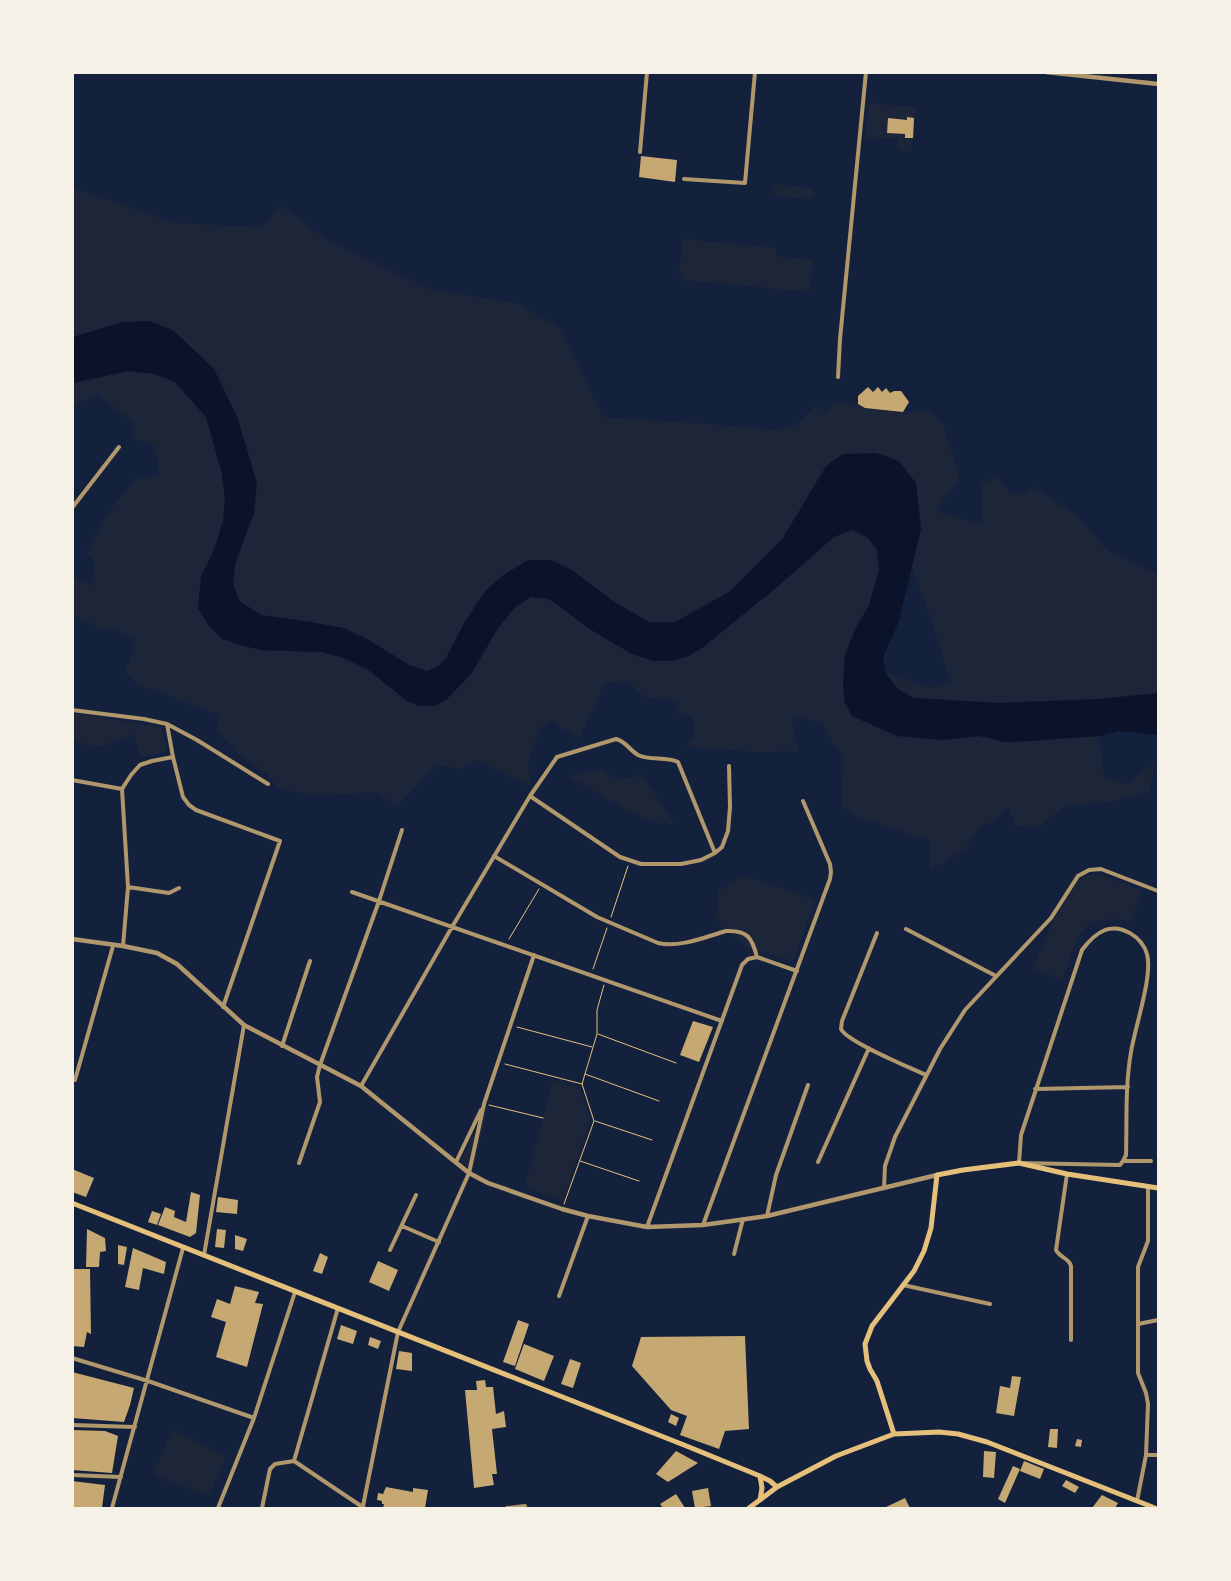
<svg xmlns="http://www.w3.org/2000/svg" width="1231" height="1581" font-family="'Work Sans',sans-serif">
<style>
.green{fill:#1d2539}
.water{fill:#0b132b}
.building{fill:#c6a872}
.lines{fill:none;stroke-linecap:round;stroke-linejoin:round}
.path{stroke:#e5c07b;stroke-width:1}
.minor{stroke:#b1986c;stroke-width:4}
.tertiary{stroke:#b1986c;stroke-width:4.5}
.secondary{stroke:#e5c07b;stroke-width:5}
</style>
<rect width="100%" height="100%" fill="#14213d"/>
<!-- green -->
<path class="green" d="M 868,103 L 916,107 L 911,152 L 897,150 L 898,139 L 877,137 L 876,139 L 866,138 Z
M 779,184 L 810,188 L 813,190 L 814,193 L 812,198 L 808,199 L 776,196 L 773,194 L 772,189 L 775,185 Z
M 75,188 L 174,223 L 263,227 L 280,205 L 324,238 L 431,290 L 516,303 L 560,328 L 603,417 L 749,427 L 779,431 L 791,427 L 806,416 L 816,405 L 827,413 L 834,402 L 912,412 L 932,411 L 943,424 L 960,479 L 935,511 L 981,524 L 982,484 L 997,477 L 1011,493 L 1023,495 L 1033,487 L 1077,516 L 1108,551 L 1158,574 L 1158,693 L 1099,699 L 999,703 L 914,698 L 898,689 L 886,673 L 930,688 L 950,681 L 932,621 L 912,567 L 921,529 L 802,507 L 783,538 L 729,592 L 675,622 L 651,623 L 614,602 L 572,570 L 466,620 L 446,658 L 438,666 L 427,671 L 409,665 L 369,640 L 310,622 L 261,615 L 239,601 L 233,583 L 235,564 L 254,513 L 238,419 L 123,322 L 73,337 L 72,197 Z
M 683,239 L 776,248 L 776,256 L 813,260 L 810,292 L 682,280 L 683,275 L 679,275 Z
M 128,371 L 155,374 L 175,381 L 206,417 L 221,470 L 225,497 L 223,521 L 215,547 L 209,626 L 221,638 L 240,645 L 261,650 L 321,652 L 341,657 L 367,669 L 407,701 L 447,699 L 471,674 L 498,628 L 515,607 L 532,596 L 549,599 L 590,629 L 634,655 L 702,648 L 777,587 L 834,537 L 852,530 L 868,538 L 878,550 L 879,569 L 869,605 L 856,628 L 845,655 L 843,684 L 845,703 L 852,716 L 897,736 L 944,740 L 979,736 L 1005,742 L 1099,736 L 1104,778 L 1127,784 L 1155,762 L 1149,791 C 1122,800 1096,806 1067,804 L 1037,828 L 1016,826 L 1008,806 L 993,822 L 981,825 L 965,849 L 930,871 L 930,841 L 855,816 L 841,806 L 844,753 L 835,747 L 823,723 L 791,716 L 798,751 L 758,752 L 686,747 L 695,733 L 692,717 L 675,713 L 679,701 L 645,697 L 627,681 L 605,683 L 579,739 L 550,720 L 540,729 L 528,760 L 530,786 L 477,760 L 459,769 L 437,765 L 397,806 L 377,792 L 313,796 L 278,788 L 266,773 L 238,754 L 216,731 L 219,715 L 137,684 L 125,672 L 136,641 L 114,629 L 102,629 L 73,615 L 73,577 L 92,586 L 95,562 L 86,553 L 106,516 L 134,480 L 160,475 L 154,445 L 131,438 L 136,425 L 97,394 L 73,407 L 73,410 L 73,383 Z
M 73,713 L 161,727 L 167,752 L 142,757 L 133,734 L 99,747 L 73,741 Z
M 599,769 L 618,780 L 642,775 L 674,824 L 657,823 L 627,810 L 569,777 Z
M 1095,874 L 1104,876 L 1142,891 L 1131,922 C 1114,917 1095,917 1082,931 C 1075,939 1067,969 1063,980 L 1033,969 C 1041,948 1066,884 1087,875 C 1088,875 1094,874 1095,874 Z
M 745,876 L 815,900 L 794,961 L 751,950 L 716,921 L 718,891 Z
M 552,1080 L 580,1088 L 590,1121 L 563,1201 L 525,1187 Z
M 490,1100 L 473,1170 L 461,1160 Z
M 172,1429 L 226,1456 L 209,1496 L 153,1475 Z"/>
<!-- water -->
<path class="water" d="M 149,321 L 173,330 L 214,369 L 238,419 L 257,483 L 254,513 L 235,564 L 233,583 L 239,601 L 261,615 L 310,622 L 344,628 L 369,640 L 409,665 L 427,671 L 438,666 L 446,658 L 466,620 L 485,591 L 505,574 L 528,560 L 551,560 L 572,570 L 614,602 L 651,623 L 675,622 L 729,592 L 783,538 L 826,466 L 843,454 L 876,453 L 899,461 L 916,483 L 921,529 L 899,621 L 883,658 L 886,673 L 898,689 L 914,698 L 999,703 L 1099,699 L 1158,693 L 1158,735 L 1119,731 L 1099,736 L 1030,741 L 1005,742 L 979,736 L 944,740 L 897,736 L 852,716 L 845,703 L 843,684 L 845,655 L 856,628 L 869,605 L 879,569 L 877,550 L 868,538 L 852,530 L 834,537 L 777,587 L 702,648 L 689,656 L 671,661 L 654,661 L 634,655 L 613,643 L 590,629 L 549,599 L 531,597 L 515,607 L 498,628 L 471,674 L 447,699 L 435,706 L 419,706 L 407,701 L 367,669 L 341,657 L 321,652 L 261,650 L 240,645 L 221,638 L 209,626 L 198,608 L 201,577 L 215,547 L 223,521 L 225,497 L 221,470 L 206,417 L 175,382 L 155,374 L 128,371 L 73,383 L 73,337 L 123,322 Z"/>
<!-- building -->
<path class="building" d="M 907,117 L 914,118 L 913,138 L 905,138 L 905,134 L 887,133 L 888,118 L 907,120 Z
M 641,156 L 677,160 L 675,182 L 639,177 Z
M 868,387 L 873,392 L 878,387 L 882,392 L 886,388 L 890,393 L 894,391 L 901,391 L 909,402 L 903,412 L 865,408 L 858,404 L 858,396 Z
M 693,1021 L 713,1027 L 699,1062 L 680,1055 Z
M 72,1169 L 94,1178 L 86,1197 L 72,1192 Z
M 191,1192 L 200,1195 L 196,1233 L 190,1237 L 158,1225 L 165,1207 L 175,1211 L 174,1217 L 186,1222 Z
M 218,1197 L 238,1200 L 237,1214 L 216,1212 Z
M 152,1211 L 161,1214 L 157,1225 L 148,1222 Z
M 87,1229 L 105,1238 L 106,1251 L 100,1252 L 99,1267 L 86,1267 Z
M 217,1229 L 226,1230 L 224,1248 L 215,1247 Z
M 235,1235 L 247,1239 L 243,1251 L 235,1249 Z
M 118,1245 L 127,1247 L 124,1265 L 118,1264 Z
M 133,1248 L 166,1262 L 164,1274 L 143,1268 L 139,1290 L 125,1287 Z
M 320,1253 L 328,1257 L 322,1274 L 313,1271 Z
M 378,1261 L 398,1270 L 389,1291 L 369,1282 Z
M 72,1269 L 90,1269 L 91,1334 L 87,1332 L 84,1347 L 72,1346 Z
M 235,1286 L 259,1292 L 255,1303 L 263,1304 L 247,1367 L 216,1357 L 226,1322 L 211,1317 L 217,1299 L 230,1304 Z
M 518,1320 L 529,1324 L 515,1366 L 503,1362 Z
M 341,1325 L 357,1331 L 353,1344 L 337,1339 Z
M 745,1336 L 749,1429 L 725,1431 L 719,1449 L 680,1435 L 687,1416 L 671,1410 L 632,1366 L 641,1337 Z
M 370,1337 L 381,1341 L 378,1349 L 368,1345 Z
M 524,1344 L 554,1356 L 544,1381 L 515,1369 Z
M 399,1351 L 412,1353 L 412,1371 L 396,1369 Z
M 570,1359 L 581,1363 L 573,1388 L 561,1384 Z
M 72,1372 L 134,1388 L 130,1405 L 124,1422 L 72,1418 Z
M 1012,1376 L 1021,1377 L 1014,1416 L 996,1413 L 1000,1386 L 1010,1388 Z
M 485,1380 L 486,1387 L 493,1387 L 496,1414 L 504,1411 L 506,1427 L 492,1429 L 497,1474 L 492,1474 L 494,1485 L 474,1488 L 465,1390 L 477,1390 L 476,1381 Z
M 671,1414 L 679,1418 L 676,1426 L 668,1422 Z
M 1050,1429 L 1058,1429 L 1057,1448 L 1048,1447 Z
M 72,1430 L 105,1431 L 118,1436 L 112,1473 L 72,1470 Z
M 1077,1439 L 1082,1440 L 1081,1447 L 1075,1446 Z
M 676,1451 L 698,1463 L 668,1482 L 656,1474 Z
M 984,1451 L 996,1452 L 994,1478 L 983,1477 Z
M 1024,1461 L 1044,1469 L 1040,1479 L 1020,1471 Z
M 1013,1466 L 1020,1469 L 1005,1503 L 998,1499 Z
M 1066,1480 L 1079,1487 L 1075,1493 L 1062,1486 Z
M 72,1481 L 105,1485 L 102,1508 L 72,1508 Z
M 386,1487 L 413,1492 L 413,1488 L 428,1490 L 425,1508 L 383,1508 L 384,1504 L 382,1504 L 382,1501 L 377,1500 L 378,1493 L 383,1494 Z
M 708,1488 L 711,1506 L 695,1508 L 692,1491 Z
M 676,1494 L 685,1508 L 663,1508 L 660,1504 Z
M 1102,1495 L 1118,1503 L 1115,1508 L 1092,1508 Z
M 905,1498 L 910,1508 L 884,1508 Z"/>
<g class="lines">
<!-- path -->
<path class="path" d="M 611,917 L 628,866
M 509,939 L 539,889
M 593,969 L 607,928
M 517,1027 L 592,1047
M 598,1034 L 676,1063
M 505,1064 L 582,1084
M 585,1074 L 659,1101
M 489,1105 L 543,1118
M 595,1121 L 652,1140
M 580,1161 L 639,1181
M 564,1204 L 594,1121 L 582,1084 L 597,1034 L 597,1010 L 604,985"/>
<!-- minor -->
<path class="minor" d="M 640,152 L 647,72
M 684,179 L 745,183 L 755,72
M 838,377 L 840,339 L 866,72
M 72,508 L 119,447
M 72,710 L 144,719 L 167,724 L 197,740 L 268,784
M 167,724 L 173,757 L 183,797 L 189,805 L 196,810 L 280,841 L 223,1007
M 72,780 L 122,789
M 530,796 L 620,857 L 641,864 L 681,864 L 701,860 L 715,853 L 722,847 L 728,831 L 730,807 L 729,766
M 494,856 L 597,917 L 658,943 C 680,948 705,937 726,931 C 748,930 752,938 757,957
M 128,887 L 169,893 L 179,888
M 352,892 L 722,1021
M 906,929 L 996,976
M 877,933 L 842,1021 L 841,1029 C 847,1042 909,1067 926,1075
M 123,946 L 128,887 L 122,789 L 131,775 L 140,765 L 152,761 L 173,757
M 282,1046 L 310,961
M 75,1080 L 113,946
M 361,1086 L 452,927 L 530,796 L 557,757 L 616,739 C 627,742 629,750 638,755 C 650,761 666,756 678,762 L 715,853
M 1035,1089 L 1128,1087
M 1123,1161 L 1126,1155 C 1127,1121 1125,1086 1131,1052 C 1135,1027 1153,976 1147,954 C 1142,937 1122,924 1105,930 C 1095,934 1088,942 1082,950 L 1021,1135 L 1019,1163 L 1120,1165 L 1123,1161 L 1151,1161
M 456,1162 L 481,1110
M 818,1162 L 869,1048
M 299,1163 L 320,1102 L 317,1077 L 320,1065 L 379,901 L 402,830
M 1067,1174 L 1056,1250 C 1060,1258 1069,1258 1071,1266 L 1071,1340
M 884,1188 L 885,1166 L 895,1137 L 940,1049 L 965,1010 L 1051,918 L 1078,876 L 1089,870 L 1101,869 L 1158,891
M 767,1216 L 776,1175 L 808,1085
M 703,1225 L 830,879 L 831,872 L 830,864 L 803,801
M 402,1226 L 439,1242
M 647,1227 L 742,965 L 748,959 L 757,957 L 797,971
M 390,1250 L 416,1195
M 734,1254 L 743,1219
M 204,1255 L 244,1025
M 903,1285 L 990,1304
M 559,1296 L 588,1216
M 1138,1324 L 1158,1320
M 72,1358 L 148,1381 L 254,1418
M 72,1425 L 135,1427
M 1146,1455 L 1158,1455
M 294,1461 L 338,1308
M 294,1461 L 364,1508
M 72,1475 L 121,1477
M 1137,1501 L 1146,1455 L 1148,1404 L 1146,1393 L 1138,1373 L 1138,1267 L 1148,1241 L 1148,1187
M 363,1506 L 398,1332 L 469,1173 L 484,1104 L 534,955
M 112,1508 L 183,1248
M 218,1508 L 254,1418 L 295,1292
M 262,1508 L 270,1469 L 275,1464 L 294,1461
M 507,1508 L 525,1506"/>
<!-- tertiary -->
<path class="tertiary" d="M 1046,72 L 1158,84
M 72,939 L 123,946 L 157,953 L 177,964 L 244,1025 L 361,1086 L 469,1173 L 488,1183 L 562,1209 L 588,1216 L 647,1227 L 703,1225 L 767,1216 L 937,1175"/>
<!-- secondary -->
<path class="secondary" d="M 72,1203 L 689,1447 L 760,1476 L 770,1481 L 777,1487
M 894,1434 L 877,1381 L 870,1369 L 867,1361 L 865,1344 L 872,1326 L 914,1271 L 924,1251 L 931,1228 L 937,1175 L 963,1170 L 1019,1163 L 1067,1174 L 1158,1188
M 760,1500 L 762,1488 L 760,1476
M 749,1508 L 777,1487 L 836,1456 L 894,1434 L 939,1432 L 958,1434 L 987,1442 L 1155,1508"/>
</g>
<!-- border -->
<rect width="1231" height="1581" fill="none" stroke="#f6f1e7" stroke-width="148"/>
</svg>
